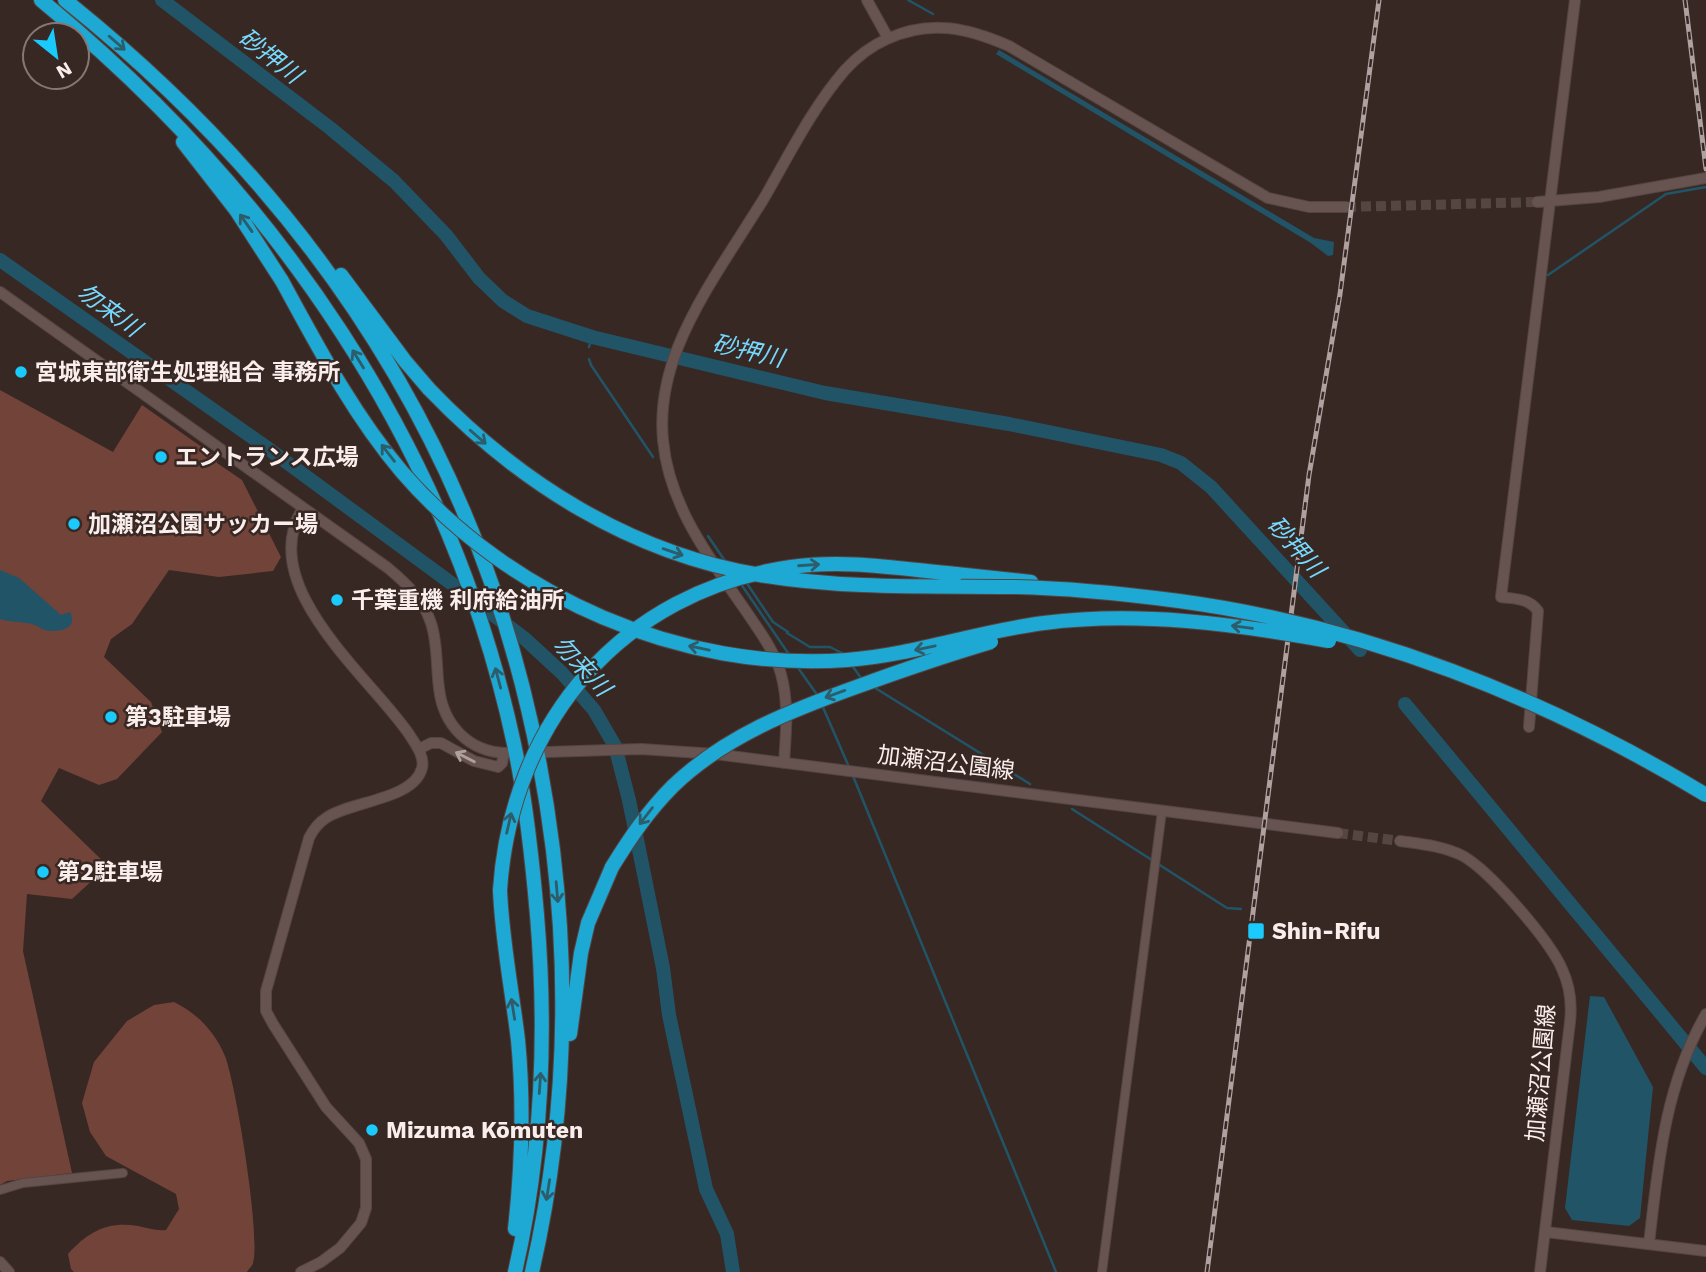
<svg xmlns="http://www.w3.org/2000/svg" width="1706" height="1272" font-family="'Work Sans','Noto Sans JP',sans-serif">
<style>
.green{fill:#724339}
.water{fill:#215467}
.lines{fill:none;stroke-linecap:round;stroke-linejoin:round}
.stream{stroke:#215467;stroke-width:2.5}
.river{stroke:#215467;stroke-width:14}
.secondary-tunnel{stroke:#554642;stroke-width:10;stroke-dasharray:10 5;stroke-linecap:butt}
.street-casing{stroke:#544543;stroke-width:10}
.secondary-casing{stroke:#544543;stroke-width:12}
.highway-casing{stroke:#544543;stroke-width:16}
.street{stroke:#675450;stroke-width:8}
.secondary{stroke:#675450;stroke-width:10}
.highway{stroke:#1da9d3;stroke-width:14}
.rail-casing{stroke:#afa19f;stroke-width:5}
.rail{stroke:#382824;stroke-width:2.5;stroke-dasharray:8;stroke-linecap:butt}
.highway-bridge-casing{stroke:#544543;stroke-width:16;stroke-linecap:butt}
.highway-bridge{stroke:#1da9d3;stroke-width:14}
.oneway{stroke:#2d5c6a}
.oneway2{stroke:#b0a19e}
.poi-dot{fill:#1acafc;stroke:#382824;stroke-width:2.5}
.labels{text-anchor:middle;dominant-baseline:central;stroke-width:5;stroke-linejoin:round;paint-order:stroke}
.poi-label{font-size:23px;font-weight:bold;fill:#faeeec;stroke:#382824;text-anchor:start}
.street-label{font-size:23px;fill:#faeeec;stroke:#382824}
.water-label{font-size:24px;font-style:italic;fill:#76d9fe;stroke:#382824}
</style>
<rect width="100%" height="100%" fill="#382824"/>
<!-- green -->
<path class="green" d="M 0,390 L 113,452 L 142,405 L 216,457 L 217,463 L 242,480 L 281,557 L 273,571 L 219,577 L 169,570 L 132,624 L 111,639 L 104,657 L 151,702 L 162,732 L 117,779 L 99,785 L 59,768 L 41,801 L 108,866 L 72,899 L 27,894 L 23,951 L 72,1173 L 7,1181 L 0,1185 Z
M 174,1002 C 197,1013 215,1032 225,1056 C 236,1085 261,1236 253,1263 C 253,1265 248,1270 247,1272 L 74,1272 L 71,1269 L 68,1254 C 88,1232 107,1221 138,1226 C 148,1228 156,1231 166,1230 L 179,1209 L 176,1194 L 106,1156 L 90,1132 L 82,1103 L 94,1062 L 127,1021 L 154,1005 Z"/>
<!-- water -->
<path class="water" d="M 999,50 L 1314,238 L 1334,242 L 1333,255 L 1328,256 L 1311,243 L 996,54 Z
M 0,570 L 19,578 L 61,615 L 70,612 C 79,629 58,633 45,630 C 41,629 38,626 35,625 C 24,621 11,623 0,619 Z
M 1590,996 L 1604,997 L 1653,1087 L 1640,1218 L 1629,1226 L 1572,1220 L 1565,1208 Z"/>
<g class="lines">
<!-- stream -->
<path class="stream" d="M 908,0 L 933,14
M 1548,275 L 1666,194 L 1706,187
M 589,347 L 592,337
M 589,359 L 591,365 L 653,457
M 708,536 L 725,561
M 746,582 L 773,622 L 788,632 L 787,633 L 810,647 L 830,647 L 842,653
M 741,584 L 790,656
M 851,664 L 861,678
M 796,665 L 818,696
M 872,686 L 1030,784
M 822,705 L 849,767
M 853,776 L 1056,1272
M 1072,809 L 1227,908 L 1241,909"/>
<!-- river -->
<path class="river" d="M 162,0 L 330,128 L 394,181 L 446,235 L 479,278 L 503,301 L 527,316 L 592,337 L 825,393 L 1009,424 L 1161,455 L 1181,463 L 1211,487 L 1360,650
M 0,260 L 266,447 L 474,600 L 524,638 L 562,673 L 594,710 L 615,746 L 629,800 L 663,968 L 669,1015 L 706,1189 L 727,1234 L 733,1272
M 1405,704 L 1706,1068"/>
<!-- secondary-tunnel -->
<path class="secondary-tunnel" d="M 1346,207 L 1537,202
M 1338,833 L 1400,841"/>
<defs>
<path id="street" d="M 0,1190 L 23,1183 L 123,1173
M 1102,1272 L 1162,811"/>
<path id="secondary" d="M 867,0 L 888,38
M 1537,202 L 1599,197 L 1706,178
M 0,292 L 388,568 C 407,584 423,599 431,623 C 438,644 436,667 439,688 C 443,725 469,752 506,753
M 1529,727 L 1538,611 C 1529,598 1515,599 1501,597 L 1575,0
M 419,749 L 431,743 L 441,743 L 474,761 L 498,767 L 502,763 L 504,753
M 547,752 L 641,749 L 715,754 L 1338,833
M 784,763 C 786,733 789,703 781,674 C 775,652 760,632 748,614 C 711,560 669,507 663,440 C 660,409 667,375 678,347 C 699,295 734,247 763,200 C 788,157 812,108 845,70 C 857,57 871,46 887,39 C 930,19 968,28 1009,46 L 1268,198 L 1309,207 L 1346,207
M 1400,841 C 1421,844 1443,846 1463,856 C 1490,871 1550,941 1562,969 C 1570,986 1572,1004 1570,1022 L 1540,1272
M 1546,1232 L 1706,1251
M 1649,1244 C 1658,1164 1665,1085 1706,1014
M 0,1262 L 9,1272
M 301,1272 L 321,1262 L 340,1248 L 361,1223 L 366,1208 L 366,1159 L 359,1143 L 326,1107 L 273,1024 L 266,1011 L 266,991 L 309,838 C 313,830 318,823 326,818 C 350,801 414,800 422,768 C 425,756 415,744 409,734 C 370,677 254,585 303,508"/>
<path id="highway" d="M 41,0 C 275,192 450,445 514,744 C 526,800 532,857 537,915 C 547,1034 542,1155 515,1272
M 65,0 C 339,219 510,500 553,850 C 570,991 564,1133 532,1272
M 183,142 L 236,210 L 282,281
M 341,275 L 405,361 L 429,389
M 956,574 L 1031,582
M 500,890 C 502,941 512,990 518,1040 C 524,1103 522,1166 515,1229
M 570,1034 L 581,953 L 588,923 L 612,867"/>
</defs>
<!-- street casing -->
<use href="#street" class="street-casing"/>
<!-- secondary casing -->
<use href="#secondary" class="secondary-casing"/>
<!-- highway casing -->
<use href="#highway" class="highway-casing"/>
<!-- street -->
<use href="#street" class="street"/>
<!-- secondary -->
<use href="#secondary" class="secondary"/>
<!-- highway -->
<use href="#highway" class="highway"/>
<defs>
<path id="rail" d="M 1685,0 L 1706,169
M 1207,1272 L 1309,475 L 1340,294 L 1379,0"/>
</defs>
<!-- rail casing -->
<use href="#rail" class="rail-casing"/>
<!-- rail -->
<use href="#rail" class="rail"/>
<defs>
<path id="highway-bridge" d="M 282,281 C 318,347 353,414 402,472 C 510,597 681,672 847,660 C 914,655 978,631 1044,623 C 1139,611 1235,624 1329,641
M 429,389 C 519,483 631,553 760,575 C 844,589 930,586 1014,587 C 1069,588 1125,594 1179,601 C 1365,626 1546,698 1706,795
M 612,867 C 630,838 648,811 673,786 C 725,736 792,710 859,686 C 903,670 947,655 991,642
M 500,890 C 511,722 622,591 791,567 C 846,559 901,569 956,574"/>
</defs>
<!-- highway-bridge casing -->
<use href="#highway-bridge" class="highway-bridge-casing"/>
<!-- highway-bridge -->
<use href="#highway-bridge" class="highway-bridge"/>
</g>
<!-- one-way arrows -->
<defs><path id="oneway-shaft" d="M-6 0H5M1.5-3L5.5 0L1.5 3" fill="none" stroke-width="1.6" stroke-linecap="round" stroke-linejoin="round" transform="scale(1.75)"/></defs>
<g class="oneway">
<use href="#oneway-shaft" transform="translate(117 43) rotate(41)"/>
<use href="#oneway-shaft" transform="translate(246 223) rotate(-125)"/>
<use href="#oneway-shaft" transform="translate(358 359) rotate(-122)"/>
<use href="#oneway-shaft" transform="translate(478 437) rotate(41)"/>
<use href="#oneway-shaft" transform="translate(388 453) rotate(-128)"/>
<use href="#oneway-shaft" transform="translate(673 552) rotate(19)"/>
<use href="#oneway-shaft" transform="translate(809 565) rotate(-4)"/>
<use href="#oneway-shaft" transform="translate(1242 627) rotate(-172)"/>
<use href="#oneway-shaft" transform="translate(699 648) rotate(-168)"/>
<use href="#oneway-shaft" transform="translate(925 648) rotate(168)"/>
<use href="#oneway-shaft" transform="translate(498 678) rotate(-105)"/>
<use href="#oneway-shaft" transform="translate(835 694) rotate(160)"/>
<use href="#oneway-shaft" transform="translate(646 816) rotate(128)"/>
<use href="#oneway-shaft" transform="translate(509 823) rotate(-77)"/>
<use href="#oneway-shaft" transform="translate(557 892) rotate(85)"/>
<use href="#oneway-shaft" transform="translate(513 1009) rotate(-99)"/>
<use href="#oneway-shaft" transform="translate(540 1083) rotate(-86)"/>
<use href="#oneway-shaft" transform="translate(548 1190) rotate(99)"/>
</g>
<use class="oneway2" href="#oneway-shaft" transform="translate(465 757) rotate(-153)"/>
<!-- markers -->
<g class="poi-dot">
<circle cx="21" cy="372" r="7"/>
<circle cx="161" cy="457" r="7"/>
<circle cx="74" cy="524" r="7"/>
<circle cx="337" cy="600" r="7"/>
<circle cx="111" cy="717" r="7"/>
<circle cx="43" cy="872" r="7"/>
<rect x="1247" y="922" width="18" height="18" rx="3.5"/>
<circle cx="372" cy="1130" r="7"/>
</g>
<g class="labels">
<!-- poi labels -->
<g class="poi-label">
<text x="35" y="372">宮城東部衛生処理組合 事務所</text>
<text x="175" y="457">エントランス広場</text>
<text x="88" y="524">加瀬沼公園サッカー場</text>
<text x="351" y="600">千葉重機 利府給油所</text>
<text x="125" y="717">第3駐車場</text>
<text x="57" y="872">第2駐車場</text>
<text x="1272" y="931">Shin-Rifu</text>
<text x="386" y="1130">Mizuma Kōmuten</text>
</g>
<!-- street labels -->
<g class="street-label">
<text transform="translate(946 763) rotate(7)">加瀬沼公園線</text>
<text transform="translate(1541 1073) rotate(-85)">加瀬沼公園線</text>
</g>
<!-- water labels -->
<g class="water-label">
<text transform="translate(270 56) rotate(38)">砂押川</text>
<text transform="translate(109 310) rotate(36)">勿来川</text>
<text transform="translate(748 351) rotate(13)">砂押川</text>
<text transform="translate(1296 547) rotate(48)">砂押川</text>
<text transform="translate(582 666) rotate(47)">勿来川</text>
</g>
</g>
<!-- north arrow -->
<g transform="translate(56 56) rotate(150)"><circle r="33" fill="#382824" stroke="#867774" stroke-width="2"/>
<path d="M0-5L12 26L0 18L-12 26Z" fill="#1acafc"/>
<text y="-10" font-size="19" font-weight="bold" text-anchor="middle" fill="#faeeec">N</text>
</g>
</svg>
